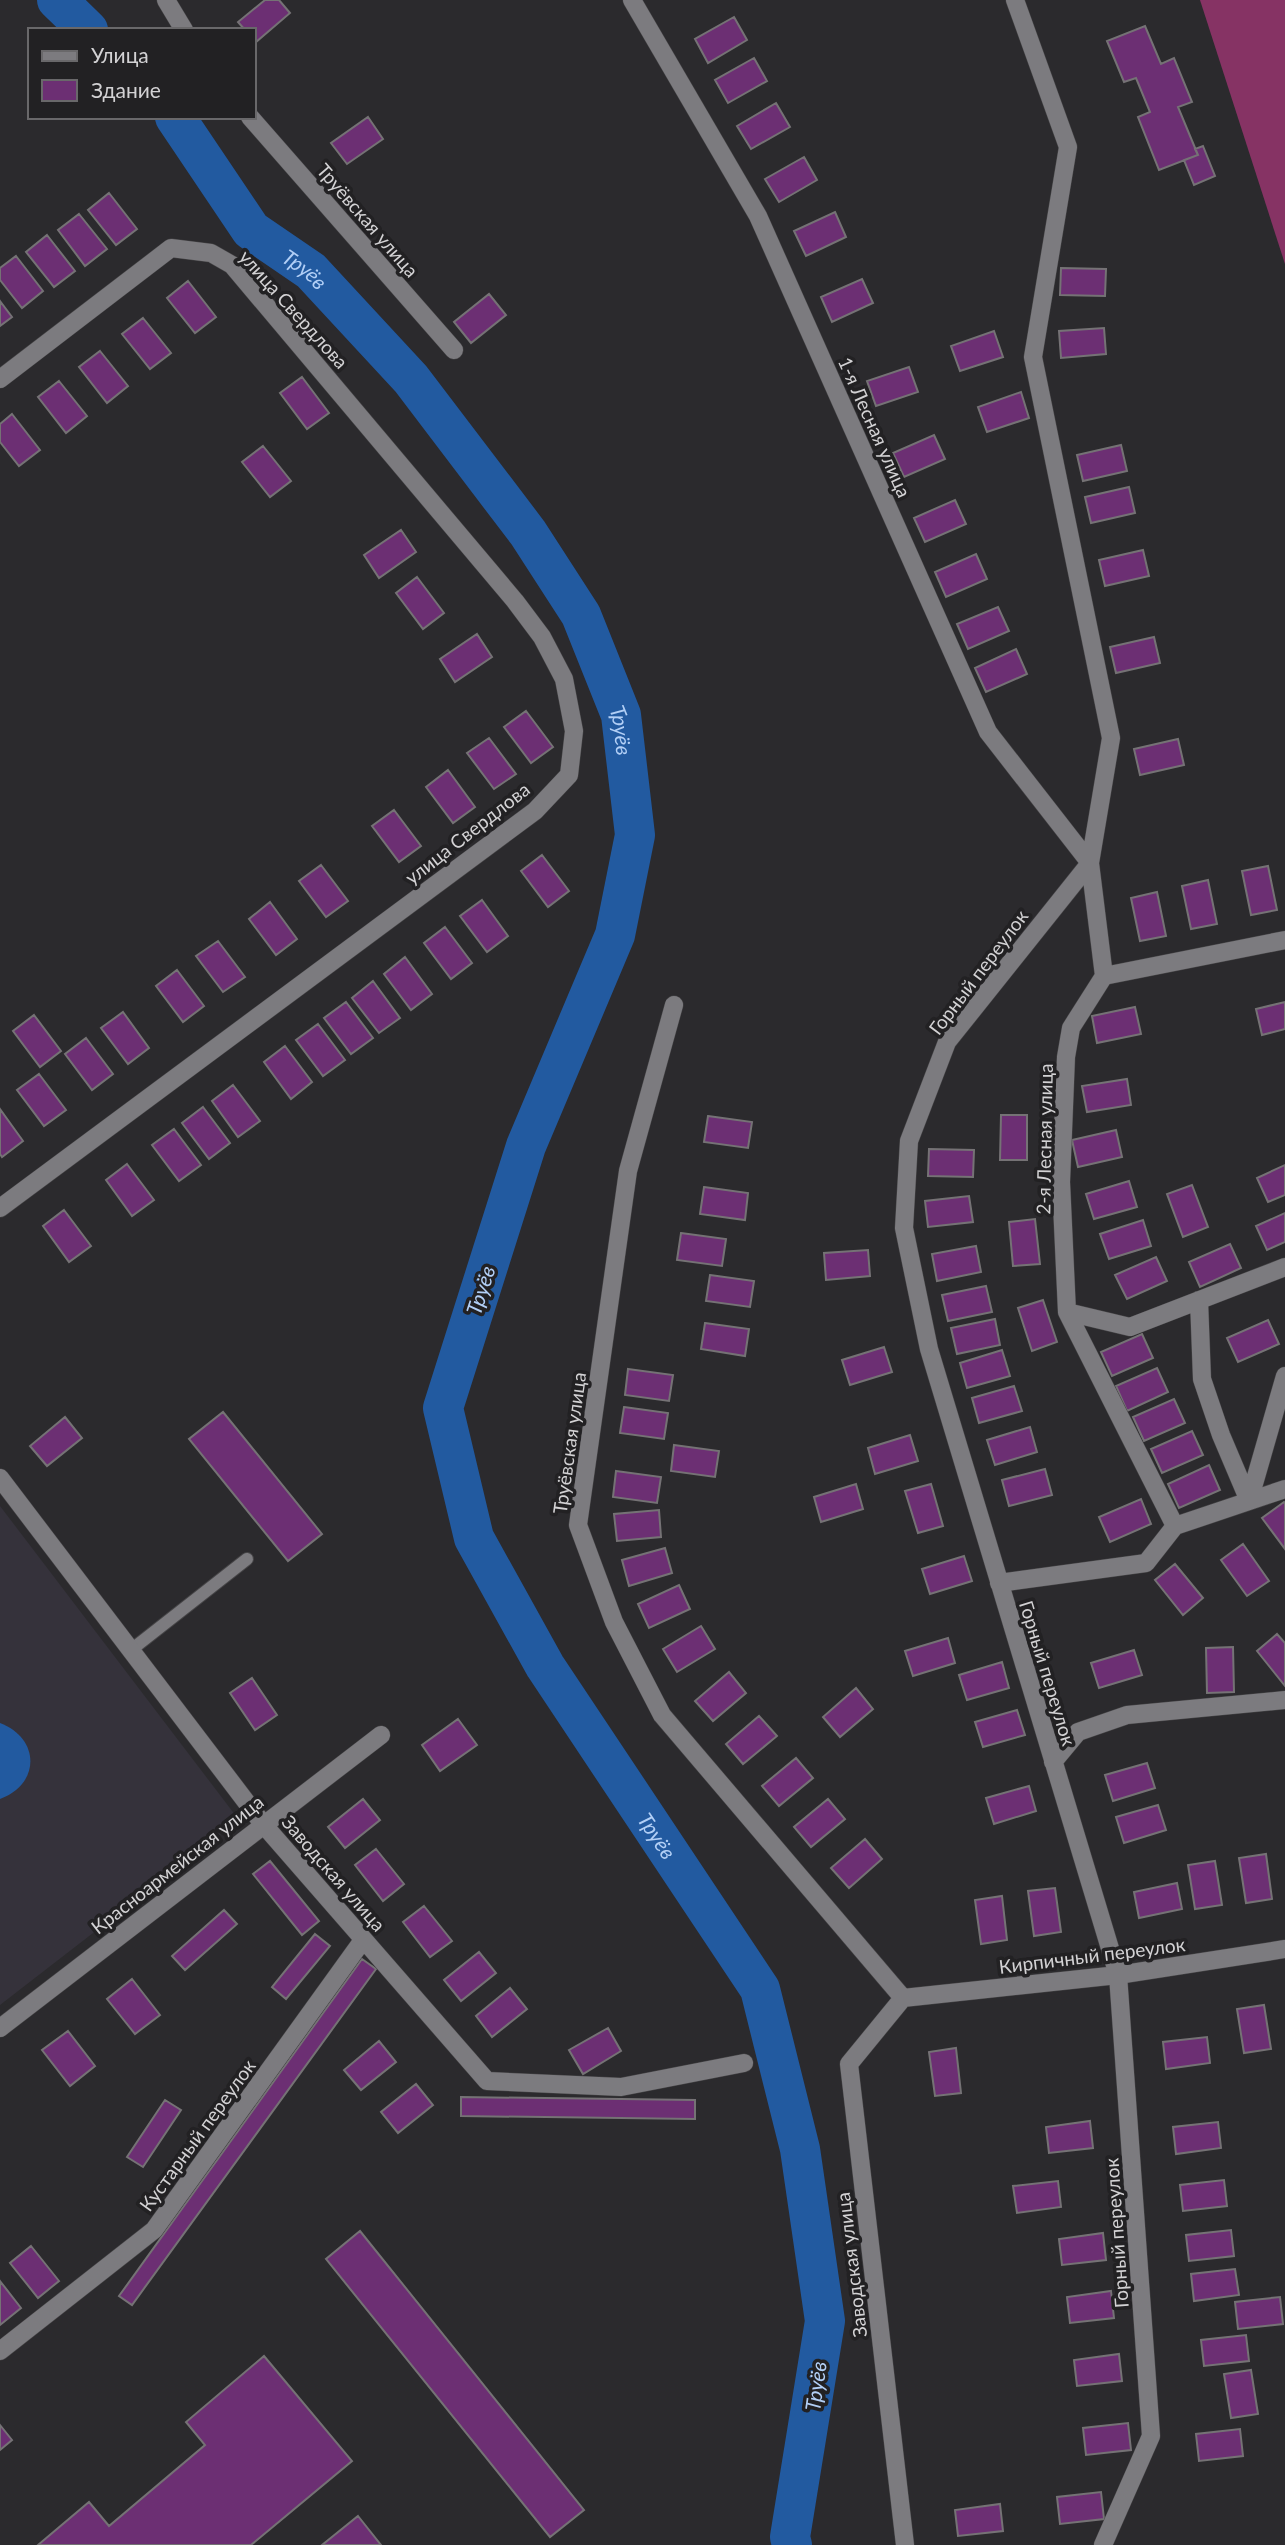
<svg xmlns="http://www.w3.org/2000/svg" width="1285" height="2545" font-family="Lato,sans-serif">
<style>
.built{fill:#35323b}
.forest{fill:#863364}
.water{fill:#225aa0}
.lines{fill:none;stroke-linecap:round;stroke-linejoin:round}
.river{stroke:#225aa0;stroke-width:40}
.building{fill:#6c2f73;stroke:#757275;stroke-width:2}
.service-casing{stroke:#464547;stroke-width:14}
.minor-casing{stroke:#464547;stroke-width:19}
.service{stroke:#7c7b7f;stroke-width:12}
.minor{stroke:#7c7b7f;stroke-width:18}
.labels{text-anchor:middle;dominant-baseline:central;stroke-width:7;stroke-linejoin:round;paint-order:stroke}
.street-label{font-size:19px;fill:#d3d2d4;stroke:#222123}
.water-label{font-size:21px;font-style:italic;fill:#b2cff6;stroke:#222123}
</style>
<rect width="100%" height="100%" fill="#2b2a2d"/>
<!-- built -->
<path class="built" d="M 0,1506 L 239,1820 L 0,2005 Z"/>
<!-- forest -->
<path class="forest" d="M 1200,0 L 1285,0 L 1285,264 Z"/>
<!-- water -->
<path class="water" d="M 0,1723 C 40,1738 41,1784 0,1799 Z"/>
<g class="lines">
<!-- river -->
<g class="river">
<path d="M 57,0 L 88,30"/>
<path id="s1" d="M 175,117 L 251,230 L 311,271 L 411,379 L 528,533 L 581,615 L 621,715 L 635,835 L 615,935 L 526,1146 L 443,1408 L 474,1538 L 545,1666 L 760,1989 L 800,2149 L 825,2321 L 790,2537 L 792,2545"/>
</g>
</g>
<!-- building -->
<path class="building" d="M 265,0 L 279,0 L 290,13 L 256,42 L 254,30 L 245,30 L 238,22 Z
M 734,17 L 747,40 L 708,63 L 695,39 Z
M 1145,26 L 1161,64 L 1174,58 L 1192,102 L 1178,107 L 1198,155 L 1159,170 L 1138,117 L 1150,112 L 1136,78 L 1124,82 L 1107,41 Z
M 754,58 L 767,81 L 728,103 L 715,80 Z
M 776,103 L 790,127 L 751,149 L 737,126 Z
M 368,117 L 383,139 L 347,164 L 331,143 Z
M 1203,146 L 1215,176 L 1194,185 L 1184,160 L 1198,155 L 1195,149 Z
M 804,157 L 817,180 L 779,202 L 765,179 Z
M 109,193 L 137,229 L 116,245 L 88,210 Z
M 835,212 L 846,237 L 806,256 L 794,231 Z
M 79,214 L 107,249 L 85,266 L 58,230 Z
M 47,235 L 75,271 L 54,287 L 26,252 Z
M 16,256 L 43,291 L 22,308 L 0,280 L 0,268 Z
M 1061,268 L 1106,269 L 1105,296 L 1060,295 Z
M 862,279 L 873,303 L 832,322 L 821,297 Z
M 188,281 L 216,317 L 195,333 L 167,298 Z
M 489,294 L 506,315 L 471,343 L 454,322 Z
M 0,301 L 12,317 L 0,326 Z
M 143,318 L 171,353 L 150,369 L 122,334 Z
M 1104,328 L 1106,354 L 1061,358 L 1059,331 Z
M 994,331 L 1003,357 L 960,371 L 951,346 Z
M 100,351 L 128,386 L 107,403 L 79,367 Z
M 909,367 L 918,392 L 876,406 L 867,381 Z
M 302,377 L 329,413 L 307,429 L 280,393 Z
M 59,381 L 87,416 L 66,433 L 38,397 Z
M 1021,392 L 1029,418 L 987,432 L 978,407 Z
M 12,414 L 40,450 L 19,466 L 0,442 L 0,424 Z
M 934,435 L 945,459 L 904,477 L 893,453 Z
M 1121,445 L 1127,471 L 1083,481 L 1077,455 Z
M 263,446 L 291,481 L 270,497 L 242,462 Z
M 1129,487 L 1135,513 L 1091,523 L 1085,497 Z
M 955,500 L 966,524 L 925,542 L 914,518 Z
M 401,530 L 416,552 L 379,578 L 364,555 Z
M 1143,550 L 1149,576 L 1105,586 L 1099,560 Z
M 976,554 L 987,579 L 946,597 L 935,572 Z
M 417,577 L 444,613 L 423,629 L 396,593 Z
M 998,607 L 1009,631 L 968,649 L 957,624 Z
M 477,634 L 492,657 L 455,682 L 440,659 Z
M 1154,637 L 1160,663 L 1116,673 L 1110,647 Z
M 1016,649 L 1027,674 L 986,692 L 975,668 Z
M 526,711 L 553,747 L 531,763 L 504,727 Z
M 489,738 L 516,774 L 494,789 L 467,753 Z
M 1178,739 L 1184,765 L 1140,775 L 1134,749 Z
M 448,770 L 475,807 L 453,823 L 426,787 Z
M 394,810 L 421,846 L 399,862 L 372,826 Z
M 542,855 L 569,891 L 548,907 L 521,871 Z
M 321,865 L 348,901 L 326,917 L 299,881 Z
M 1268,866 L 1277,910 L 1251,915 L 1242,871 Z
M 1208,880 L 1217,924 L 1191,929 L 1182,886 Z
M 1157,892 L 1166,936 L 1140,941 L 1131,898 Z
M 482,900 L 508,936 L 487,952 L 460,916 Z
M 270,902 L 297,939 L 276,955 L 249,919 Z
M 445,927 L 472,963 L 451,979 L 424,943 Z
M 218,941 L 245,977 L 223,992 L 196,956 Z
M 405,957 L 432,994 L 411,1010 L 384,974 Z
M 177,970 L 204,1006 L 183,1022 L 156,986 Z
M 373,981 L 400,1018 L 379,1033 L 352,998 Z
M 346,1002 L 373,1038 L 351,1054 L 324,1018 Z
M 1285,1002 L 1285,1029 L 1262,1035 L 1256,1009 Z
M 1135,1007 L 1141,1034 L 1097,1043 L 1092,1016 Z
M 123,1012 L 149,1048 L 128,1064 L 101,1028 Z
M 34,1015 L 61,1051 L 40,1067 L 13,1031 Z
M 318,1024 L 345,1060 L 323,1076 L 296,1040 Z
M 86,1038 L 113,1074 L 92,1090 L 65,1054 Z
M 285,1046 L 312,1082 L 291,1099 L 264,1062 Z
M 39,1074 L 66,1110 L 44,1126 L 17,1090 Z
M 1127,1079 L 1131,1105 L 1087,1112 L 1082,1086 Z
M 233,1085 L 260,1121 L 238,1137 L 212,1101 Z
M 203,1107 L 230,1143 L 209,1159 L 182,1123 Z
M 0,1109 L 23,1141 L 2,1157 L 0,1154 Z
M 1001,1115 L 1027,1115 L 1027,1160 L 1000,1160 Z
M 708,1116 L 752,1122 L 748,1148 L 704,1142 Z
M 174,1129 L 201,1165 L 179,1181 L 152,1145 Z
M 1116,1130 L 1122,1157 L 1078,1167 L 1072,1140 Z
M 929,1149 L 974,1150 L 973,1177 L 928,1176 Z
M 127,1164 L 154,1200 L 132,1216 L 106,1180 Z
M 1285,1165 L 1285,1195 L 1268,1202 L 1257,1178 Z
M 1129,1181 L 1137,1207 L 1094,1219 L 1086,1194 Z
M 1192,1185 L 1208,1227 L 1183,1237 L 1167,1194 Z
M 704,1187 L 748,1193 L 745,1220 L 700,1214 Z
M 969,1196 L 973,1222 L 928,1227 L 925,1201 Z
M 64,1210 L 91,1246 L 69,1262 L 43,1226 Z
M 1285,1213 L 1285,1242 L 1267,1250 L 1256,1226 Z
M 1035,1219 L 1040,1264 L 1013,1266 L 1009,1222 Z
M 1143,1220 L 1151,1246 L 1109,1259 L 1100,1234 Z
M 681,1233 L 726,1239 L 722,1266 L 677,1260 Z
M 1230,1244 L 1241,1268 L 1200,1287 L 1189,1262 Z
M 976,1246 L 981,1272 L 937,1281 L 932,1254 Z
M 868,1250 L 870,1276 L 826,1280 L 824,1253 Z
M 1156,1257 L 1167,1281 L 1127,1299 L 1115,1275 Z
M 710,1275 L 754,1281 L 750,1307 L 706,1301 Z
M 986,1286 L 992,1312 L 948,1321 L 942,1295 Z
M 1043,1300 L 1057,1342 L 1032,1351 L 1018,1308 Z
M 995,1319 L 1000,1345 L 957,1354 L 951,1328 Z
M 1268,1320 L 1279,1344 L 1238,1362 L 1227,1338 Z
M 705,1323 L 749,1329 L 745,1356 L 701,1349 Z
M 1142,1334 L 1153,1358 L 1112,1376 L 1101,1352 Z
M 884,1347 L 892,1372 L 850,1385 L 842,1360 Z
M 1002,1350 L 1010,1376 L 967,1388 L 960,1363 Z
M 1157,1368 L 1168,1392 L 1127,1411 L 1116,1386 Z
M 628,1369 L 673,1375 L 669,1401 L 625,1395 Z
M 1014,1386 L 1022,1411 L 979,1423 L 972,1398 Z
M 1174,1399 L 1185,1423 L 1144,1441 L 1133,1417 Z
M 624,1407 L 668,1413 L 664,1439 L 620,1433 Z
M 223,1412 L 322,1534 L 288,1561 L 189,1439 Z
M 65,1417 L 82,1438 L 47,1466 L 30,1446 Z
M 1030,1427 L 1037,1452 L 995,1465 L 987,1440 Z
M 1192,1431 L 1203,1455 L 1162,1473 L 1151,1449 Z
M 910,1435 L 918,1461 L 875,1474 L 868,1448 Z
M 674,1445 L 719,1451 L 715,1477 L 671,1471 Z
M 1209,1465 L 1220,1490 L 1179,1508 L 1168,1484 Z
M 1045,1469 L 1052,1495 L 1009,1506 L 1002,1480 Z
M 616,1471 L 661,1477 L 657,1503 L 613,1497 Z
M 856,1484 L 863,1509 L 821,1522 L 814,1497 Z
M 931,1484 L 943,1526 L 918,1533 L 905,1491 Z
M 1141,1499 L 1151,1524 L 1110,1542 L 1099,1517 Z
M 1284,1502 L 1285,1503 L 1285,1549 L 1262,1518 Z
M 659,1510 L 661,1537 L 617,1541 L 614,1514 Z
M 1243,1544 L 1269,1581 L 1247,1596 L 1221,1560 Z
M 665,1548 L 672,1573 L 629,1586 L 622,1560 Z
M 964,1556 L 972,1581 L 930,1594 L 922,1569 Z
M 1175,1564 L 1203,1598 L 1183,1615 L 1155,1580 Z
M 679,1585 L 690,1609 L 649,1628 L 638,1604 Z
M 701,1626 L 715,1649 L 677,1672 L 663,1649 Z
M 1277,1634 L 1285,1643 L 1285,1686 L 1257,1651 Z
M 948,1638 L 955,1663 L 913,1676 L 905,1651 Z
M 1233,1647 L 1234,1692 L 1207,1693 L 1206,1648 Z
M 1134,1650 L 1142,1675 L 1099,1688 L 1091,1663 Z
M 1002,1662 L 1009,1688 L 967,1700 L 959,1675 Z
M 729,1672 L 746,1693 L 713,1721 L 695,1701 Z
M 252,1678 L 277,1715 L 255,1730 L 230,1693 Z
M 856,1688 L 873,1709 L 840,1737 L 823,1717 Z
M 1017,1710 L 1025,1735 L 983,1747 L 975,1722 Z
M 759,1716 L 777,1736 L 743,1764 L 726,1744 Z
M 458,1719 L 477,1745 L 440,1771 L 422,1745 Z
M 796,1758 L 813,1778 L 779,1806 L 762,1786 Z
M 1147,1763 L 1155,1788 L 1113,1801 L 1105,1775 Z
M 1029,1786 L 1036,1811 L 994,1824 L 986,1798 Z
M 363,1799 L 380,1820 L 345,1848 L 328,1827 Z
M 828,1799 L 845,1819 L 811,1847 L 794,1827 Z
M 1158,1805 L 1166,1830 L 1124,1843 L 1116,1817 Z
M 865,1839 L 882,1859 L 849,1888 L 831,1868 Z
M 376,1849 L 404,1884 L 383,1901 L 355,1865 Z
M 1266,1854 L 1272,1899 L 1246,1903 L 1239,1858 Z
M 270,1861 L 319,1921 L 302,1935 L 253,1874 Z
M 1215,1861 L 1222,1905 L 1195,1909 L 1188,1865 Z
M 1177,1883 L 1182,1909 L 1139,1918 L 1134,1892 Z
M 1055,1888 L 1061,1932 L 1034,1936 L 1028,1891 Z
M 1002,1896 L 1007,1940 L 981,1944 L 975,1900 Z
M 424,1906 L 452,1941 L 430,1957 L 403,1922 Z
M 224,1910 L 237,1924 L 185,1970 L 172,1956 Z
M 315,1934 L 330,1946 L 286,1999 L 272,1987 Z
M 479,1952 L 496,1973 L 461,2001 L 444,1980 Z
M 362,1959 L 376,1969 L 132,2305 L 119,2296 Z
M 132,1979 L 160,2015 L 135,2034 L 107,1999 Z
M 510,1988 L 527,2009 L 492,2037 L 476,2016 Z
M 1264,2005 L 1271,2049 L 1244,2053 L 1237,2009 Z
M 608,2028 L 621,2051 L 583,2074 L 569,2050 Z
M 68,2031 L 95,2066 L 70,2086 L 42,2050 Z
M 1207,2037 L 1210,2063 L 1166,2069 L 1163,2042 Z
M 379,2041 L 396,2062 L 361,2090 L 344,2070 Z
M 956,2048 L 961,2093 L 935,2096 L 929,2052 Z
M 416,2084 L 433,2105 L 398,2133 L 381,2112 Z
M 461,2097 L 695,2100 L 695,2119 L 461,2116 Z
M 165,2100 L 181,2110 L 143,2167 L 127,2157 Z
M 1090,2121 L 1093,2148 L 1049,2153 L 1046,2127 Z
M 1218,2122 L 1221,2148 L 1176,2154 L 1173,2127 Z
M 1224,2180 L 1227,2206 L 1183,2211 L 1180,2185 Z
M 1058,2181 L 1061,2207 L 1017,2213 L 1013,2186 Z
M 1231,2230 L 1234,2256 L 1189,2261 L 1186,2235 Z
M 360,2231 L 584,2510 L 550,2537 L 326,2259 Z
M 1103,2233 L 1106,2260 L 1062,2265 L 1059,2239 Z
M 31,2246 L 59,2281 L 38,2298 L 10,2263 Z
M 1235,2269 L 1239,2295 L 1194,2301 L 1191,2274 Z
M 0,2281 L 21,2308 L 0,2325 Z
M 1111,2291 L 1114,2318 L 1070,2323 L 1067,2297 Z
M 1280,2297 L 1283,2324 L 1238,2329 L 1235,2302 Z
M 1246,2335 L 1249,2361 L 1204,2366 L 1201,2340 Z
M 1119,2354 L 1122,2381 L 1077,2386 L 1074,2360 Z
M 264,2356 L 352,2461 L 251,2545 L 38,2545 L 89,2502 L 109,2526 L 205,2445 L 186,2422 Z
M 1251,2370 L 1258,2414 L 1231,2418 L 1224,2374 Z
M 1128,2423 L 1131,2450 L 1086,2455 L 1083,2428 Z
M 0,2425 L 12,2440 L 0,2450 Z
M 1240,2429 L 1243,2456 L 1199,2461 L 1196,2434 Z
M 1101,2492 L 1104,2519 L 1060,2524 L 1057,2497 Z
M 1000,2504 L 1003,2531 L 958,2536 L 955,2510 Z
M 358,2516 L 381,2545 L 322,2545 Z"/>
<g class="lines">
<defs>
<path id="service" d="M 131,1650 L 247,1559"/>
<path id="minor" d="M 166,0 L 184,30
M 632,0 L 758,216 L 988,732 L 1090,863 L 1111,738 L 1033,357 L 1068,147 L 1015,0
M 250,117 L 454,350
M 0,379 L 171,248 L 211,253 L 232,265 L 515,601 L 542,637 L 564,679 L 574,731 L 569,775 L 535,811 L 0,1208
M 1090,863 L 947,1042 L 909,1141 L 904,1228 L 929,1349 L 1118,1975 L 1151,2436 L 1103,2545
M 1090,863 L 1104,976 L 1285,940
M 674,1005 L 628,1171 L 578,1525 L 614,1622 L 662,1715 L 903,1998
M 1199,1300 L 1202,1379 L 1221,1435 L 1249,1501 L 1285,1376
M 1067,1312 L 1130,1327 L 1285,1267
M 0,1478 L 263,1824 L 487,2081 L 621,2087 L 744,2063
M 1175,1526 L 1285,1489
M 999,1583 L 1146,1563 L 1175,1526 L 1067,1312 L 1061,1182 L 1066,1057 L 1071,1028 L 1104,976
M 1053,1762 L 1078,1732 L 1127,1715 L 1285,1700
M 903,1998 L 849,2064 L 905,2545
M 903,1998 L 1118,1975 L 1285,1949
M 0,2028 L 381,1735
M 0,2351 L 154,2230 L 363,1940"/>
</defs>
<!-- service casing -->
<use href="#service" class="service-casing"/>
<!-- minor casing -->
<use href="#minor" class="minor-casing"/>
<!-- service -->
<use href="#service" class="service"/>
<!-- minor -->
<use href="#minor" class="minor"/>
</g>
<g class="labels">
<!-- street labels -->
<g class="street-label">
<text transform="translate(368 220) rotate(49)">Труёвская улица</text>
<text transform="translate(294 309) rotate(48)">улица Свердлова</text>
<text transform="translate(875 427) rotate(66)">1-я Лесная улица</text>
<text transform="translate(467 833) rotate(-38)">улица Свердлова</text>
<text transform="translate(978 972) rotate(-53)">Горный переулок</text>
<text transform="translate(1044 1139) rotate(-89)">2-я Лесная улица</text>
<text transform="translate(569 1443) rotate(-82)">Труёвская улица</text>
<text transform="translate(1048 1673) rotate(73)">Горный переулок</text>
<text transform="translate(177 1864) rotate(-38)">Красноармейская улица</text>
<text transform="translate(334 1873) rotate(49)">Заводская улица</text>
<text transform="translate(1092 1955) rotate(-7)">Кирпичный переулок</text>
<text transform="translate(197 2135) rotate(-54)">Кустарный переулок</text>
<text transform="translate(1116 2233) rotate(-94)">Горный переулок</text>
<text transform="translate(851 2265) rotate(-97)">Заводская улица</text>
</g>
<!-- water labels -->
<g class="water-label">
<text stroke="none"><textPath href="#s1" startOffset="203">Труёв</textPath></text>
<text stroke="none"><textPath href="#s1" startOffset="770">Труёв</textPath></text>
<text transform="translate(480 1290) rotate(-72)">Труёв</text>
<text stroke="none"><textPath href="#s1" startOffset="1965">Труёв</textPath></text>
<text transform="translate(815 2386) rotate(-82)">Труёв</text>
</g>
</g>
<!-- legend -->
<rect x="28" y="28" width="228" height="91" fill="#222123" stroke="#69686a" stroke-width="2"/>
<rect x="42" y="51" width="35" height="10" fill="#7c7b7f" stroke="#69686a" stroke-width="2"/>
<text x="91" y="63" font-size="21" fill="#d3d2d4">Улица</text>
<rect x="42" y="80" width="35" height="21" fill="#6c2f73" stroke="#69686a" stroke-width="2"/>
<text x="91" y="98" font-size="21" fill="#d3d2d4">Здание</text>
</svg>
